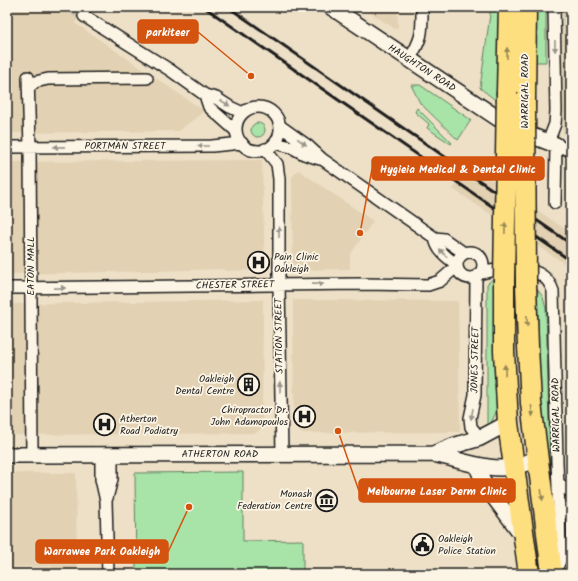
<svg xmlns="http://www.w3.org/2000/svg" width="578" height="581" font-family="Kalam,sans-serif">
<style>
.built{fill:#e2d1b2}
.green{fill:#a8e3a8;stroke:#628062}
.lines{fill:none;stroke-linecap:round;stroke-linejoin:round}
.street-tunnel{stroke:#c3b9a5;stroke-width:11;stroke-dasharray:11 5.5;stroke-linecap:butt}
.street-casing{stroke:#1c1c1c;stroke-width:14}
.secondary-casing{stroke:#1c1c1c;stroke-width:18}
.highway-casing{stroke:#1c1c1c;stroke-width:23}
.street{stroke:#fcf5e5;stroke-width:11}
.secondary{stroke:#fcf5e5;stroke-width:15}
.highway{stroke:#fedf80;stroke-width:20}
.rail{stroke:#1c1c1c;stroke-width:3}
.highway-bridge-casing{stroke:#1c1c1c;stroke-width:23;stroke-linecap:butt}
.highway-bridge{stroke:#fedf80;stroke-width:20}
.oneway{fill:#97938b}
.oneway2{fill:#988753}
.labels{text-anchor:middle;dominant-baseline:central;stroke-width:3.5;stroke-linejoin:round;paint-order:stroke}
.street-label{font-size:10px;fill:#1c1c1c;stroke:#fcf5e5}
.poi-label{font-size:10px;fill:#1c1c1c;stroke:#fcf5e5;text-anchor:start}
.leader{fill:none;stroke:#d4530e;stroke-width:1.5}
.callout-dot{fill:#d4530e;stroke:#fcf5e5;stroke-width:1.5}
.callout{fill:#d4530e;stroke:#d4530e;stroke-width:1.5}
.callout-label{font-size:11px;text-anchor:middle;font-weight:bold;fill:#fff}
</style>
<rect width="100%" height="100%" fill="#ede0c7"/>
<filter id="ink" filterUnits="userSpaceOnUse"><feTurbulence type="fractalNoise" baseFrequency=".025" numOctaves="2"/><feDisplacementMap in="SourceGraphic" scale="8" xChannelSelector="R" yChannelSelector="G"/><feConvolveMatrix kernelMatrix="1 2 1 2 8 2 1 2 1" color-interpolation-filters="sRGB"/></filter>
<g filter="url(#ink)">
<!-- built -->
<path class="built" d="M 7,7 L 86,7 L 75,23 L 204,111 L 179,131 L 7,133 Z
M 362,7 L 398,7 L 398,27 L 395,29 Z
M 562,7 L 571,7 L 571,136 L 563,134 Z
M 262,160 L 265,270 L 225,271 L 225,269 L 110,272 L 7,274 L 7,162 Z
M 472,163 L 485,175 L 571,233 L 571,268 L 453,189 Z
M 298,170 L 373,221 L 350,255 L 350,269 L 293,270 L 292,177 Z
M 263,300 L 262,428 L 256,433 L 7,435 L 7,304 Z
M 293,300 L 458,301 L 460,432 L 301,433 L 294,426 Z
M 7,473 L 76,473 L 77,574 L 52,574 L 52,566 L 7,567 Z"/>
<!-- green -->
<path class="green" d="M 491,7 L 500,7 L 498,102 L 480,88 Z
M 536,7 L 546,7 L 546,62 L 535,62 Z
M 411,85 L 420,85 L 471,120 L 458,140 L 420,103 Z
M 417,108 L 452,143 L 451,144 L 427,128 L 429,124 L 415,112 Z
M251 130a7 7 0 1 1 14 0a7 7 0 1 1-14 0Z
M 495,277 L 499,406 L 492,421 L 487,427 L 487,284 Z
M 537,289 L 543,297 L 546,309 L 550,463 L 545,444 L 541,413 Z
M 243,472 L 243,541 L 303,540 L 303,570 L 307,574 L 136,574 L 135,473 Z"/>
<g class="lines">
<!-- street-tunnel -->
<path class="street-tunnel" d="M 71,7 L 84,16"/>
<defs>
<path id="street" d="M 84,16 L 170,70 L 205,95 L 216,98 L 230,107 L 243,113
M 409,60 C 423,37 422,33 422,7
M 28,77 L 30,147 L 32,455
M 28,88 L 35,82 L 48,79 L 147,78
M 205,95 L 209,107 L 236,131
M236 129a22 22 0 1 1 44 0a22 22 0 1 1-44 0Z
M 280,126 L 308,146 L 322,159 L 435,238 L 444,239 L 464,253
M 548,142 L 555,124 L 556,111 L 554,7
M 275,143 L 291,147 L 304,154 L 320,159
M 7,147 L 212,146 L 242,143
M 265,149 L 277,164 L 279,179 L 279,285 L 282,454
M 555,203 L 556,145 L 571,151
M 435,238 C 437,250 446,257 456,264
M457 265a13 13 0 1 1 26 0a13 13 0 1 1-26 0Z
M 482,273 C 505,267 544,262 553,291 L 557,462 L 561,559 L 554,573
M 476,278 L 475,395 L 470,418 L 471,427 L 480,438
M 7,288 L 362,284 L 428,285 L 440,281 L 456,267
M 101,455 L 101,479 L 106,501 L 108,574
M 558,483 L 571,492
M 107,498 L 112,479 L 112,454
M 560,514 L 571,512"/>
<path id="secondary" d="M 331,7 L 514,129 L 556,145
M 433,454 L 453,446 L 480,438 L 508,423
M 7,455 L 433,454 C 463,460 493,475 524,464 C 529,462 533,459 538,456
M 477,466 L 484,484 L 523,536"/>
<path id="highway" d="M 507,92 L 509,7
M 525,101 L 526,7
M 504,281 L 504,351 L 508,423 L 529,574
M 526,284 L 528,347 L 531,403 L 552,574"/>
</defs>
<!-- street casing -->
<use href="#street" class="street-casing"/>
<!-- secondary casing -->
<use href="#secondary" class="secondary-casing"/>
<!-- highway casing -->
<use href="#highway" class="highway-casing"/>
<!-- street -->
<use href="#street" class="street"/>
<!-- secondary -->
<use href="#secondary" class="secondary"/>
<!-- highway -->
<use href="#highway" class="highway"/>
<!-- rail -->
<path class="rail" d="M 204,7 L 571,261
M 228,7 L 571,244"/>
<defs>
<path id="highway-bridge" d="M 525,101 L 526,284
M 504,281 L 507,92"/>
</defs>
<!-- highway-bridge casing -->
<use href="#highway-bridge" class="highway-bridge-casing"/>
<!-- highway-bridge -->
<use href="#highway-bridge" class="highway-bridge"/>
</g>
<!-- one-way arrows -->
<defs><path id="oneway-solid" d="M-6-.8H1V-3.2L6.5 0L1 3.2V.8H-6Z"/></defs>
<g class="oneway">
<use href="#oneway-solid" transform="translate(555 46) rotate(89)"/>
<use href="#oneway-solid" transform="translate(225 103) rotate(32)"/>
<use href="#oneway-solid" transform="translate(302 142) rotate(36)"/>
<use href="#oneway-solid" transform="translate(203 146) rotate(-180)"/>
<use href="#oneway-solid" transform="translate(59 147) rotate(179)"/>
<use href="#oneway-solid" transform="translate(279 232) rotate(-90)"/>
<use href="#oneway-solid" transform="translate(443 253) rotate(-133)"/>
<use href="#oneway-solid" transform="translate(318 284) rotate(-1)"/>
<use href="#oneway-solid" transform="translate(60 288) rotate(-1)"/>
<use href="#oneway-solid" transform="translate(280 387) rotate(-91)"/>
<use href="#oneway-solid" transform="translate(472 414) rotate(100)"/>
</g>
<g class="oneway2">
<use href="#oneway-solid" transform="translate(507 53) rotate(-89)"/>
<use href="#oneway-solid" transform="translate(505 228) rotate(-89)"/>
<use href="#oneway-solid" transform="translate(527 321) rotate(89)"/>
<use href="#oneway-solid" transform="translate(505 370) rotate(-92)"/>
<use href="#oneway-solid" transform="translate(532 411) rotate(84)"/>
<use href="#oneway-solid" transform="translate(542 495) rotate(83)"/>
</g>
</g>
<!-- icons -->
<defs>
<symbol id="hospital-ring" viewBox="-11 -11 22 22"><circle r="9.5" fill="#fcf5e5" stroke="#1c1c1c" stroke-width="1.5"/><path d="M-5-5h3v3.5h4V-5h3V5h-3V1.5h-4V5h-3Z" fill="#1c1c1c"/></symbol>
<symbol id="building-ring" viewBox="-11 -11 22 22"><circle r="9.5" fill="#fcf5e5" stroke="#1c1c1c" stroke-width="1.5"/><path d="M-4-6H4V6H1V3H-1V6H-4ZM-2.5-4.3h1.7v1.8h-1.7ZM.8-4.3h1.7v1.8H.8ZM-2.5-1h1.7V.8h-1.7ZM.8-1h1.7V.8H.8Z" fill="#1c1c1c"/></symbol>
<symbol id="museum-ring" viewBox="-11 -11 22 22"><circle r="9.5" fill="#fcf5e5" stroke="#1c1c1c" stroke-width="1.5"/><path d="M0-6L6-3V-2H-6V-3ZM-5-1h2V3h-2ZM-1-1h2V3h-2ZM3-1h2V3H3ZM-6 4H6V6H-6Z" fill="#1c1c1c"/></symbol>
<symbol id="civic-ring" viewBox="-11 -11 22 22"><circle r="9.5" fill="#fcf5e5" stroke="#1c1c1c" stroke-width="1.5"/><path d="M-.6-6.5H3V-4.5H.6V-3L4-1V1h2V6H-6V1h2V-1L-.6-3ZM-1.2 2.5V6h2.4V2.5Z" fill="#1c1c1c"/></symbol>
</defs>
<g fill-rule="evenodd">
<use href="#hospital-ring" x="246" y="250" width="25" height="25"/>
<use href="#building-ring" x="236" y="372" width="25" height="25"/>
<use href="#hospital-ring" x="292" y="404" width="25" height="25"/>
<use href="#hospital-ring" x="92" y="412" width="25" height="25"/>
<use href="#museum-ring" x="314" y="488" width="25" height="25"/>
<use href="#civic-ring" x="410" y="532" width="25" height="25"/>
</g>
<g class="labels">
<!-- street labels -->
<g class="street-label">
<text transform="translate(422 68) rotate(33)">HAUGHTON ROAD</text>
<text transform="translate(525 91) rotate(-90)">WARRIGAL ROAD</text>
<text x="125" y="146">PORTMAN STREET</text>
<text transform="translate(31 266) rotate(-90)">EATON MALL</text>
<text transform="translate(235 285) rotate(-1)">CHESTER STREET</text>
<text transform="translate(279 336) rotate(-91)">STATION STREET</text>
<text transform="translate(475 360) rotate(-89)">JONES STREET</text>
<text transform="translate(556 415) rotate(-91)">WARRIGAL ROAD</text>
<text x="220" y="454">ATHERTON ROAD</text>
</g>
<!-- poi labels -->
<g class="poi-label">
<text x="274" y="257">Pain Clinic<tspan x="274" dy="12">Oakleigh</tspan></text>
<text x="234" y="379" text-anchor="end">Oakleigh<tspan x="234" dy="12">Dental Centre</tspan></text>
<text x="288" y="410" text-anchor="end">Chiropractor Dr.<tspan x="288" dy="12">John Adamopoulos</tspan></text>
<text x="120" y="419">Atherton<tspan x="120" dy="12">Road Podiatry</tspan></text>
<text x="312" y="494" text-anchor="end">Monash<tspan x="312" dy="12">Federation Centre</tspan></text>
<text x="438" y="539">Oakleigh<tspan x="438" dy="12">Police Station</tspan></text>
</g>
</g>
<!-- callouts -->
<path class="leader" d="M251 76L198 32M360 233L372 169M338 431L359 491M189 507L168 552"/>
<g class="callout-dot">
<circle cx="251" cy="76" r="4"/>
<circle cx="360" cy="233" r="4"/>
<circle cx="338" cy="431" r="4"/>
<circle cx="189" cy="507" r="4"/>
</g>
<g class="callout">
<rect x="138" y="20" width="60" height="23" rx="4"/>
<rect x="372" y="157" width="172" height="23" rx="4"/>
<rect x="359" y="479" width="156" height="23" rx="4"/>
<rect x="36" y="540" width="132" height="23" rx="4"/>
</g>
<g class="callout-label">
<text x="168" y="36">parkiteer</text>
<text x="458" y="173">Hygieia Medical &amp; Dental Clinic</text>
<text x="437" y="495">Melbourne Laser Derm Clinic</text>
<text x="102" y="555">Warrawee Park Oakleigh</text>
</g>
<!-- margin -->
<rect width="578" height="581" fill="none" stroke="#fcf5e5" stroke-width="24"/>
<rect x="12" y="12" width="554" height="557" fill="none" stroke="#1c1c1c" stroke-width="1.5" filter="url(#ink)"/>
</svg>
